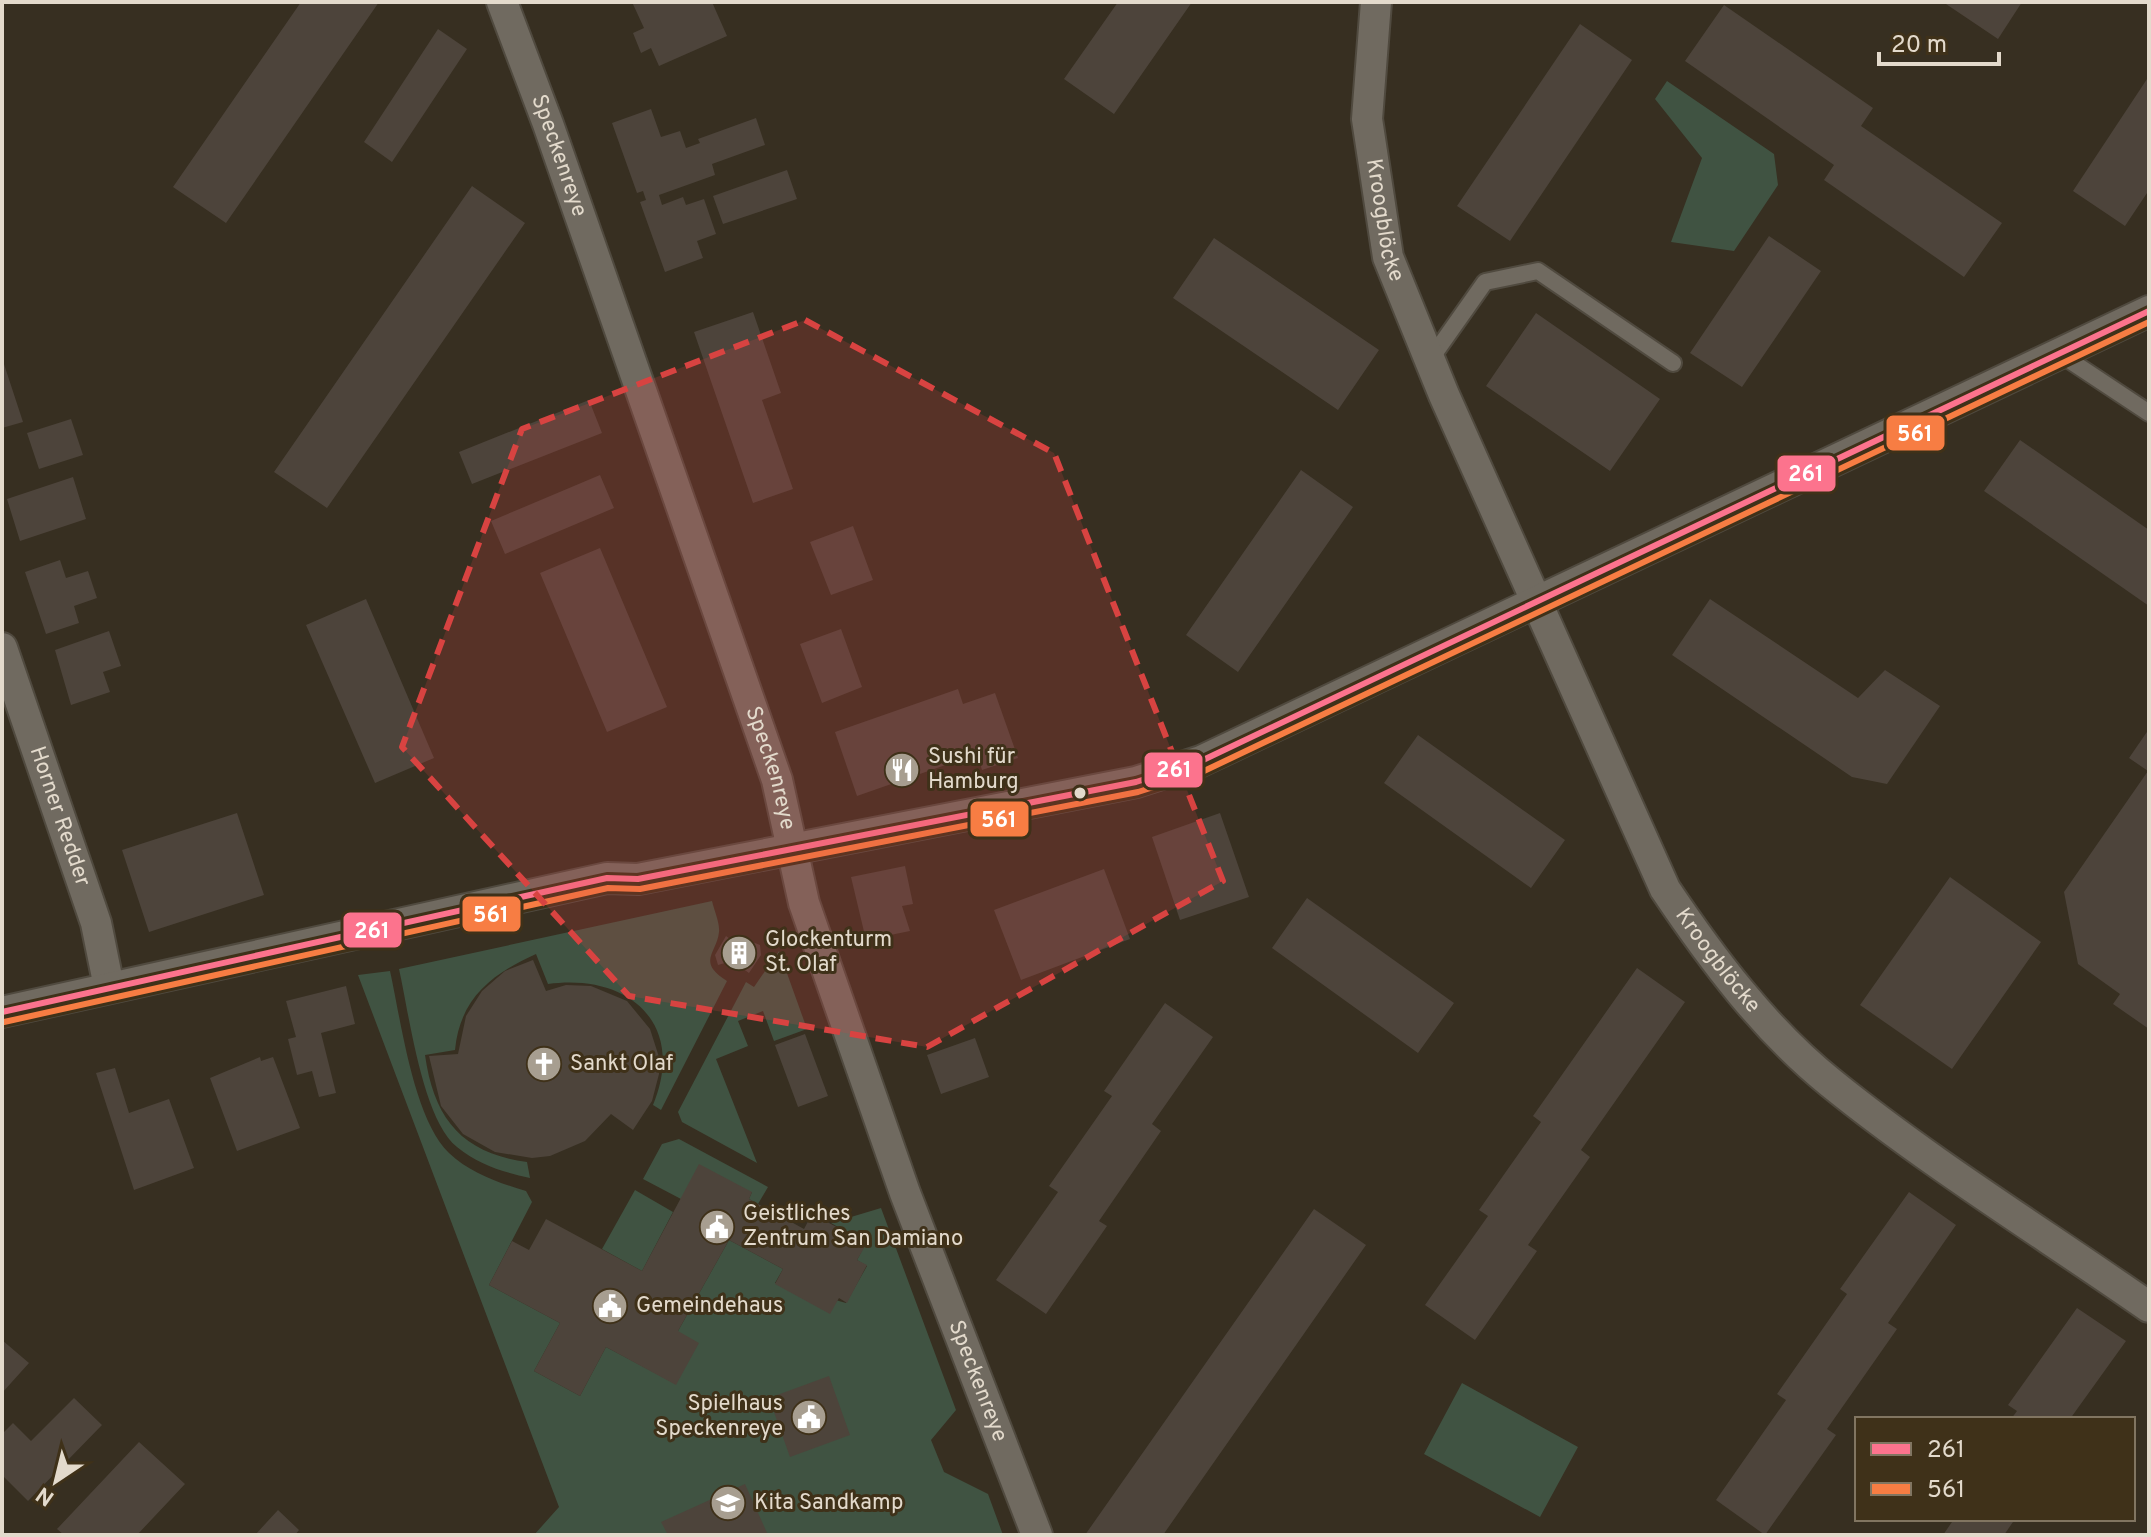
<svg xmlns="http://www.w3.org/2000/svg" width="2151" height="1537" font-family="Overpass,sans-serif">
<style>
.green{fill:#405342}
.building{fill:#4d443b}
.lines{fill:none;stroke-linecap:round;stroke-linejoin:round}
.service-casing{stroke:#504a3f;stroke-width:20}
.minor-casing{stroke:#504a3f;stroke-width:34}
.service{stroke:#706a60;stroke-width:16}
.minor{stroke:#706a60;stroke-width:30}
.bus-1-casing{stroke:#3f3119;stroke-width:12}
.bus-2-casing{stroke:#3f3119;stroke-width:12}
.bus-1{stroke:#fc738d;stroke-width:6}
.bus-2{stroke:#f77d43;stroke-width:6}
.marked{fill:#d84341;fill-opacity:0.2;stroke:#d84341;stroke-width:6;stroke-dasharray:16 10;stroke-linejoin:round}
.bus-dot{fill:#e3dacc;stroke:#3f3119;stroke-width:3}
.labels{text-anchor:middle;dominant-baseline:central;stroke-width:6;stroke-linejoin:round;paint-order:stroke}
.street-label{font-size:22px;fill:#e3dacc;stroke:#3f3119}
.poi-label{font-size:22px;fill:#e3dacc;stroke:#3f3119;text-anchor:start}
.line-badge{stroke:#3f3119;stroke-width:3}
.badge-label{font-size:22px;text-anchor:middle;font-weight:bold;fill:#fff}
</style>
<rect width="100%" height="100%" fill="#372f21"/>
<!-- green -->
<path class="green" d="M 1667,81 L 1774,154 L 1778,185 L 1734,251 L 1671,242 L 1702,158 L 1655,99 Z
M 712,901 C 714,910 720,923 719,932 C 717,953 696,962 727,981 L 661,1110 L 653,1105 C 687,1023 628,973 548,984 L 536,954 C 492,974 460,998 455,1050 L 425,1055 C 434,1119 462,1153 527,1162 L 530,1178 C 503,1172 479,1165 457,1147 C 422,1119 409,1013 399,969 Z
M 779,951 L 807,1029 L 774,1041 L 763,1011 L 738,1021 L 748,1046 L 716,1059 L 757,1163 L 682,1122 L 678,1112 L 746,982 L 754,987 Z
M 390,971 C 401,1020 413,1118 449,1153 C 470,1173 499,1183 526,1191 L 532,1202 L 489,1285 L 560,1323 L 534,1371 L 580,1396 L 606,1347 L 676,1384 L 678,1331 L 729,1240 L 783,1269 L 775,1283 L 846,1303 L 867,1266 L 857,1260 L 866,1243 L 831,1223 L 881,1208 L 956,1410 L 931,1440 L 944,1472 L 988,1494 L 1003,1535 L 534,1535 L 559,1507 L 358,975 Z
M 679,1139 L 768,1187 L 758,1204 L 749,1199 L 752,1192 L 681,1199 L 643,1179 L 662,1144 Z
M 635,1190 L 673,1212 L 642,1271 L 602,1249 Z
M 1462,1383 L 1578,1447 L 1540,1517 L 1424,1454 Z"/>
<!-- building -->
<path class="building" d="M 301,2 L 379,2 L 226,223 L 173,187 Z
M 632,2 L 712,2 L 727,36 L 659,66 L 651,48 L 641,53 L 633,33 L 644,28 Z
M 1118,2 L 1192,2 L 1114,114 L 1064,79 Z
M 1943,2 L 2022,2 L 1998,39 Z
M 1724,5 L 1873,108 L 1861,126 L 2002,223 L 1964,277 L 1824,180 L 1834,165 L 1685,61 Z
M 1580,24 L 1632,60 L 1510,241 L 1457,206 Z
M 438,29 L 467,49 L 392,162 L 364,142 Z
M 2149,76 L 2149,190 L 2125,226 L 2073,191 Z
M 651,109 L 661,137 L 680,131 L 686,148 L 700,143 L 698,139 L 756,118 L 765,145 L 712,164 L 715,175 L 659,195 L 662,205 L 683,197 L 686,205 L 704,199 L 716,234 L 697,241 L 703,258 L 665,272 L 640,202 L 646,200 L 643,191 L 637,193 L 612,123 Z
M 787,170 L 797,199 L 723,224 L 713,196 Z
M 472,186 L 525,223 L 327,508 L 274,472 Z
M 1769,236 L 1821,271 L 1742,387 L 1690,353 Z
M 1214,238 L 1379,350 L 1338,410 L 1173,298 Z
M 753,312 L 781,393 L 762,400 L 793,489 L 753,503 L 694,332 Z
M 1536,313 L 1660,399 L 1610,471 L 1486,386 Z
M 2,358 L 23,422 L 2,428 Z
M 589,400 L 602,433 L 472,484 L 459,452 Z
M 71,419 L 83,455 L 39,469 L 27,433 Z
M 2020,440 L 2149,530 L 2149,606 L 1984,491 Z
M 1301,470 L 1353,507 L 1238,672 L 1186,635 Z
M 600,475 L 614,508 L 505,554 L 491,521 Z
M 73,477 L 86,519 L 20,541 L 7,499 Z
M 853,526 L 873,580 L 831,595 L 810,542 Z
M 600,548 L 667,707 L 607,732 L 540,573 Z
M 60,560 L 66,578 L 88,571 L 97,598 L 74,606 L 79,623 L 46,634 L 25,572 Z
M 366,599 L 434,758 L 375,783 L 306,625 Z
M 1710,599 L 1858,698 L 1885,670 L 1940,706 L 1887,784 L 1852,777 L 1672,655 Z
M 841,629 L 862,687 L 822,703 L 800,644 Z
M 109,631 L 121,666 L 103,672 L 110,692 L 71,705 L 55,650 Z
M 958,689 L 963,704 L 995,693 L 1018,758 L 982,770 L 977,754 L 857,796 L 835,732 Z
M 2149,729 L 2149,1029 L 2113,1004 L 2120,994 L 2078,964 L 2064,892 L 2148,771 L 2129,758 Z
M 1418,735 L 1565,840 L 1531,888 L 1384,783 Z
M 237,813 L 264,895 L 149,932 L 122,850 Z
M 1220,813 L 1249,897 L 1180,920 L 1152,837 Z
M 905,866 L 913,904 L 902,906 L 910,931 L 866,940 L 851,877 Z
M 1104,869 L 1130,939 L 1021,980 L 994,910 Z
M 1950,877 L 2041,942 L 1952,1069 L 1860,1005 Z
M 1307,898 L 1454,1003 L 1418,1053 L 1272,948 Z
M 726,936 L 741,947 L 750,941 L 760,945 L 761,955 L 749,973 L 732,961 L 718,965 L 715,955 Z
M 533,960 L 546,991 L 566,985 L 591,986 L 627,1001 L 650,1029 L 659,1057 L 659,1074 L 652,1101 L 633,1130 L 611,1114 L 585,1141 L 550,1156 L 532,1158 L 495,1152 L 463,1134 L 441,1106 L 429,1056 L 458,1054 L 466,1016 L 482,991 L 505,971 Z
M 1637,968 L 1685,1002 L 1581,1150 L 1590,1157 L 1528,1245 L 1537,1251 L 1475,1340 L 1425,1305 L 1488,1216 L 1479,1210 L 1541,1122 L 1533,1116 Z
M 346,986 L 355,1024 L 321,1033 L 336,1093 L 319,1097 L 312,1071 L 297,1075 L 288,1039 L 296,1037 L 286,1001 Z
M 1165,1003 L 1213,1037 L 1152,1124 L 1161,1131 L 1099,1221 L 1107,1226 L 1046,1314 L 996,1280 L 1058,1192 L 1049,1186 L 1112,1096 L 1104,1091 Z
M 805,1034 L 828,1096 L 798,1107 L 775,1045 Z
M 975,1038 L 989,1077 L 941,1094 L 927,1055 Z
M 260,1057 L 261,1061 L 273,1057 L 300,1128 L 237,1151 L 210,1078 Z
M 115,1068 L 129,1113 L 169,1099 L 194,1168 L 134,1190 L 96,1073 Z
M 699,1164 L 752,1192 L 749,1199 L 804,1229 L 812,1214 L 867,1243 L 857,1260 L 867,1265 L 847,1303 L 839,1298 L 830,1314 L 775,1284 L 783,1269 L 729,1240 L 678,1331 L 699,1343 L 676,1385 L 606,1347 L 580,1396 L 534,1371 L 560,1323 L 489,1285 L 512,1241 L 529,1250 L 546,1219 L 642,1271 Z
M 1909,1192 L 1956,1225 L 1888,1323 L 1897,1329 L 1827,1429 L 1836,1435 L 1765,1535 L 1716,1500 L 1786,1400 L 1777,1394 L 1847,1294 L 1840,1289 Z
M 1314,1209 L 1366,1245 L 1163,1535 L 1085,1535 Z
M 2077,1308 L 2126,1341 L 2070,1419 L 2011,1419 L 2017,1411 L 2008,1405 Z
M 2,1340 L 29,1363 L 2,1393 Z
M 829,1376 L 850,1435 L 790,1457 L 769,1398 Z
M 74,1398 L 102,1425 L 28,1501 L 2,1475 L 2,1434 L 13,1423 L 31,1441 Z
M 139,1442 L 185,1484 L 137,1535 L 64,1535 L 57,1529 Z
M 745,1484 L 768,1535 L 668,1535 L 661,1522 Z
M 278,1510 L 299,1530 L 295,1535 L 255,1535 Z
M 1954,1519 L 2015,1519 L 2004,1535 L 1943,1535 Z"/>
<g class="lines">
<defs>
<path id="service" d="M 2060,354 L 2149,413
M 1430,360 L 1485,282 L 1538,271 L 1673,363"/>
<g id="minor">
<path id="s1" d="M 502,2 L 548,124 L 777,780 L 804,903 L 905,1193 L 1037,1535"/>
<path id="s2" d="M 1376,2 L 1367,119 L 1388,257 L 1444,395 L 1665,889 C 1712,959 1765,1030 1831,1083 C 1931,1164 2043,1233 2149,1307"/>
<path id="s3" d="M 2,648 L 96,923 L 109,987"/>
<path d="M 2,1012 L 607,878 L 638,879 L 1136,782 L 1201,761 L 2149,311"/>
</g>
</defs>
<!-- service casing -->
<use href="#service" class="service-casing"/>
<!-- minor casing -->
<use href="#minor" class="minor-casing"/>
<!-- service -->
<use href="#service" class="service"/>
<!-- minor -->
<use href="#minor" class="minor"/>
<defs>
<path id="bus-1" d="M 2,1012 L 607,878 L 638,879 L 1136,782 L 1201,761 L 2149,311"/>
<path id="bus-2" d="M 4,1022 L 608,888 L 640,889 L 1138,792 L 1204,771 L 2149,322"/>
</defs>
<!-- bus-1 casing -->
<use href="#bus-1" class="bus-1-casing"/>
<!-- bus-2 casing -->
<use href="#bus-2" class="bus-2-casing"/>
<!-- bus-1 -->
<use href="#bus-1" class="bus-1"/>
<!-- bus-2 -->
<use href="#bus-2" class="bus-2"/>
</g>
<!-- marked area -->
<path class="marked" d="M 805,320 L 1054,453 L 1223,881 L 927,1047 L 629,996 L 402,747 L 522,429 Z"/>
<!-- icons -->
<defs>
<symbol id="restaurant-disc" viewBox="-11 -11 22 22"><circle r="9.5" fill="#a79e90" stroke="#3f3119"/><path d="M-5-6h1v4h1v-4h1v4h1v-4h1v5L-1.5 .5V6h-2V.5L-5-1ZM5-6V6H3V1.5H1.5Q1.5-4 5-6Z" fill="#fff"/></symbol>
<symbol id="building-disc" viewBox="-11 -11 22 22"><circle r="9.5" fill="#a79e90" stroke="#3f3119"/><path d="M-4-6H4V6H1V3H-1V6H-4ZM-2.5-4.3h1.7v1.8h-1.7ZM.8-4.3h1.7v1.8H.8ZM-2.5-1h1.7V.8h-1.7ZM.8-1h1.7V.8H.8Z" fill="#fff"/></symbol>
<symbol id="church-disc" viewBox="-11 -11 22 22"><circle r="9.5" fill="#a79e90" stroke="#3f3119"/><path d="M-1.2-6h2.4v3.5h3.3v2.4h-3.3V6h-2.4V-.1h-3.3v-2.4h3.3Z" fill="#fff"/></symbol>
<symbol id="civic-disc" viewBox="-11 -11 22 22"><circle r="9.5" fill="#a79e90" stroke="#3f3119"/><path d="M-.6-6.5H3V-4.5H.6V-3L4-1V1h2V6H-6V1h2V-1L-.6-3ZM-1.2 2.5V6h2.4V2.5Z" fill="#fff"/></symbol>
<symbol id="school-disc" viewBox="-11 -11 22 22"><circle r="9.5" fill="#a79e90" stroke="#3f3119"/><path d="M0-5L7-2L0 1L-7-2ZM-4 1L0 2.5L4 1V4Q0 6-4 4Z" fill="#fff"/></symbol>
</defs>
<g fill-rule="evenodd">
<use href="#restaurant-disc" x="882" y="750" width="40" height="40"/>
<use href="#building-disc" x="719" y="933" width="40" height="40"/>
<use href="#church-disc" x="524" y="1044" width="40" height="40"/>
<use href="#civic-disc" x="697" y="1207" width="40" height="40"/>
<use href="#civic-disc" x="590" y="1286" width="40" height="40"/>
<use href="#civic-disc" x="789" y="1397" width="40" height="40"/>
<use href="#school-disc" x="708" y="1483" width="40" height="40"/>
</g>
<!-- markers -->
<circle class="bus-dot" cx="1080" cy="793" r="7"/>
<g class="labels">
<!-- street labels -->
<g class="street-label">
<text stroke="none"><textPath href="#s1" startOffset="164">Speckenreye</textPath></text>
<text stroke="none"><textPath href="#s2" startOffset="220">Kroogblöcke</textPath></text>
<text stroke="none"><textPath href="#s1" startOffset="812">Speckenreye</textPath></text>
<text stroke="none"><textPath href="#s3" startOffset="178">Horner Redder</textPath></text>
<text stroke="none"><textPath href="#s2" startOffset="1036">Kroogblöcke</textPath></text>
<text stroke="none"><textPath href="#s1" startOffset="1460">Speckenreye</textPath></text>
</g>
<!-- poi labels -->
<g class="poi-label">
<text x="928" y="757">Sushi für<tspan x="928" dy="25">Hamburg</tspan></text>
<text x="765" y="940">Glockenturm<tspan x="765" dy="25">St. Olaf</tspan></text>
<text x="570" y="1064">Sankt Olaf</text>
<text x="743" y="1214">Geistliches<tspan x="743" dy="25">Zentrum San Damiano</tspan></text>
<text x="636" y="1306">Gemeindehaus</text>
<text x="783" y="1404" text-anchor="end">Spielhaus<tspan x="783" dy="25">Speckenreye</tspan></text>
<text x="754" y="1503">Kita Sandkamp</text>
</g>
</g>
<g class="line-badge">
<rect x="1885" y="414" width="61" height="38" rx="8" fill="#f77d43"/>
<rect x="1776" y="454" width="61" height="39" rx="8" fill="#fc738d"/>
<rect x="1143" y="751" width="61" height="38" rx="8" fill="#fc738d"/>
<rect x="969" y="800" width="61" height="38" rx="8" fill="#f77d43"/>
<rect x="461" y="895" width="61" height="38" rx="8" fill="#f77d43"/>
<rect x="342" y="911" width="61" height="38" rx="8" fill="#fc738d"/>
</g>
<g class="badge-label">
<text x="1915" y="441">561</text>
<text x="1806" y="481">261</text>
<text x="1174" y="777">261</text>
<text x="999" y="827">561</text>
<text x="491" y="922">561</text>
<text x="372" y="938">261</text>
</g>
<!-- border -->
<rect width="2151" height="1537" fill="none" stroke="#e3dacc" stroke-width="8"/>
<!-- legend -->
<rect x="1855" y="1417" width="280" height="104" fill="#3f3119" stroke="#817561" stroke-width="2"/>
<rect x="1871" y="1443" width="40" height="12" fill="#fc738d" stroke="#817561" stroke-width="2"/>
<text x="1927" y="1457" font-size="24" fill="#e3dacc">261</text>
<rect x="1871" y="1483" width="40" height="12" fill="#f77d43" stroke="#817561" stroke-width="2"/>
<text x="1927" y="1497" font-size="24" fill="#e3dacc">561</text>
<!-- north arrow -->
<g transform="translate(56 1481) rotate(215)" stroke="#3f3119" stroke-width="6" paint-order="stroke">
<path d="M0-6L14 30L0 20L-14 30Z" fill="#e3dacc"/>
<text y="-12" font-size="22" font-weight="bold" text-anchor="middle" fill="#e3dacc">N</text>
</g>
<!-- scale -->
<path d="M1879 52v12h120v-12" fill="none" stroke="#e3dacc" stroke-width="4"/>
<text x="1891" y="52" font-size="24" fill="#e3dacc" stroke="#3f3119" stroke-width="6" paint-order="stroke">20 m</text>
</svg>
